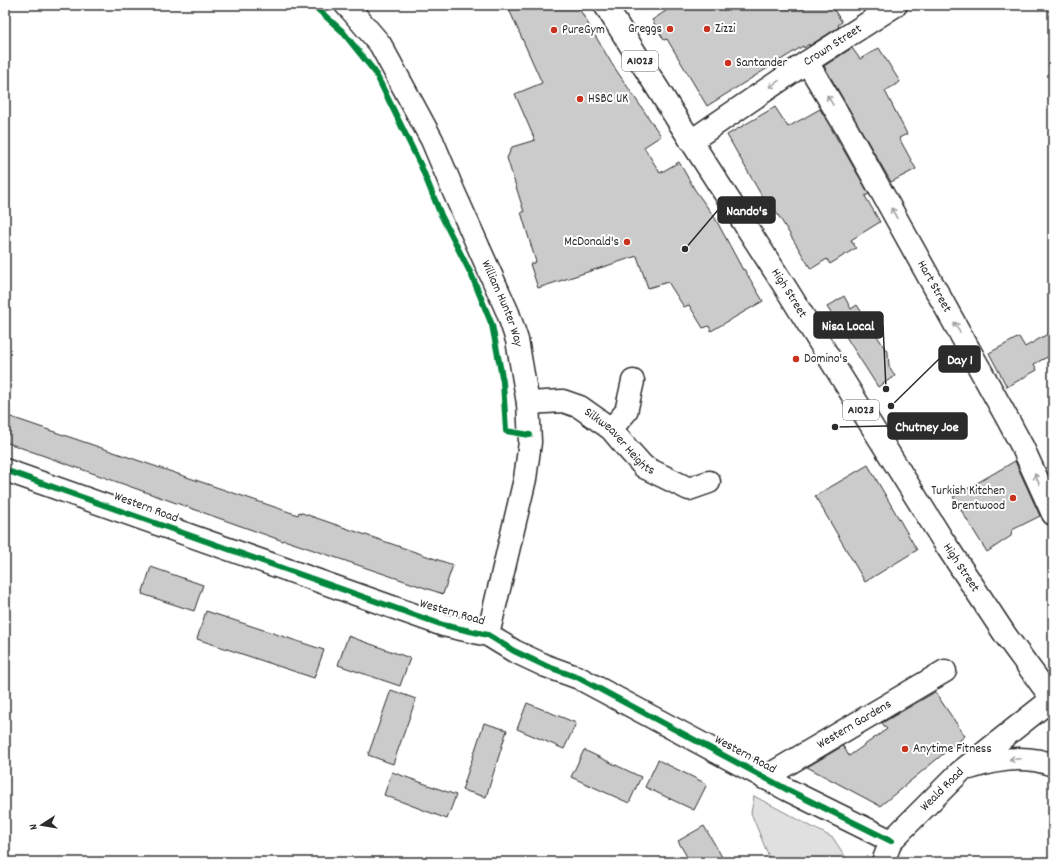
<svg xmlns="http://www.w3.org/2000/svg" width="1058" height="867" font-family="Dekko,sans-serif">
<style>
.green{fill:#e0e0e0;stroke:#868686}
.building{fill:#cbcbcb;stroke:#2b2b2b}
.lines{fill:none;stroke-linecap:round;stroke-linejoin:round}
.minor-casing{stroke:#2b2b2b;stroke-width:25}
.tertiary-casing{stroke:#2b2b2b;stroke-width:25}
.primary-casing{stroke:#2b2b2b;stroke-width:25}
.minor{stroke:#fff;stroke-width:22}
.tertiary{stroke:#fff;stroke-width:22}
.primary{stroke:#fff;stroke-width:22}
.cycleway-casing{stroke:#fff;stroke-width:8}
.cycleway{stroke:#00873e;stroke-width:6}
.oneway{stroke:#a0a0a0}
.poi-dot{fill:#c8321e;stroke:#fff;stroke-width:1.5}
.labels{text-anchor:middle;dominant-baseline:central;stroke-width:4;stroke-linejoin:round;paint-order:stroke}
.shield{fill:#fff;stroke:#6b6b6b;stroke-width:1}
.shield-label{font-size:12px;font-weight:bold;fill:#2b2b2b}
.poi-label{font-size:13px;fill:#2b2b2b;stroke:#fff;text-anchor:start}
.street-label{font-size:13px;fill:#2b2b2b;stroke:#fff}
.leader{fill:none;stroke:#2b2b2b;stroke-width:1.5}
.callout-dot{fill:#2b2b2b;stroke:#fff;stroke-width:1.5}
.callout{fill:#2b2b2b;stroke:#2b2b2b;stroke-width:1.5}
.callout-label{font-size:14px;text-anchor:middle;font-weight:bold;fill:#fff}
</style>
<rect width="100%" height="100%" fill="#fff"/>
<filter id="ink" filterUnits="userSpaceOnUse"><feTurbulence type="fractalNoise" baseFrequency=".025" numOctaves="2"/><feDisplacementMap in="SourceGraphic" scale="8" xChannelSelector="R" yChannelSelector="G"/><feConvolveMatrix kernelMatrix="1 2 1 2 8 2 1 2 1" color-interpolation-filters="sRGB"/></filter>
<g filter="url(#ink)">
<!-- green -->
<path class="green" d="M 754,796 L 833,838 L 849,862 L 771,862 L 751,813 Z"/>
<!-- building -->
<path class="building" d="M 507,5 L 577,5 L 612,64 L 661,136 L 644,147 L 660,173 L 679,162 L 695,190 L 715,218 L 743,270 L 744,269 L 763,301 L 711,331 L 709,326 L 703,328 L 689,305 L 684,307 L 668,282 L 648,288 L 637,256 L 538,288 L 530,264 L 536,262 L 521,212 L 524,212 L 507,158 L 512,147 L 535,140 L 515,94 L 542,83 Z
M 675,5 L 831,5 L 842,22 L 838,25 L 839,27 L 809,46 L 809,44 L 804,48 L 803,46 L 707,106 L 667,39 L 664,40 L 652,20 Z
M 852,48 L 860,59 L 879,48 L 900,82 L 885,91 L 907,134 L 899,138 L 916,169 L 891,182 L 824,66 Z
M 775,107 L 788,127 L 820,109 L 869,194 L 865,196 L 880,222 L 851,240 L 856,248 L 830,264 L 827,259 L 811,269 L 772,205 L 768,207 L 727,135 Z
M 844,296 L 851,309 L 857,305 L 888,353 L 889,366 L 895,376 L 878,387 L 827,307 Z
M 1053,331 L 1053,354 L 1034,364 L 1037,370 L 1007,387 L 989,353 L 1019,337 L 1025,347 Z
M 5,415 L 298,515 L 299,512 L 453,565 L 443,594 L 284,540 L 283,541 L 5,442 Z
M 1015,461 L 1040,516 L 1012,530 L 1011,536 L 987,552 L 953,497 Z
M 868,465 L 917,550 L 865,582 L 815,496 Z
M 151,567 L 203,585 L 194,611 L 142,594 Z
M 206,611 L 324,650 L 314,678 L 197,639 Z
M 348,636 L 410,658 L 400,686 L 338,665 Z
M 391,690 L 416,699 L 393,764 L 368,755 Z
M 935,692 L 965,736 L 880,806 L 807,767 L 843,746 L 849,756 L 887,729 L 882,723 Z
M 527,703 L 576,723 L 564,749 L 517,729 Z
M 484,723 L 507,730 L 486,797 L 462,790 Z
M 584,750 L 641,777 L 629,803 L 571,777 Z
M 658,760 L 707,784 L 694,810 L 645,787 Z
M 392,772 L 456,795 L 447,819 L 384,795 Z
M 704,826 L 725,862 L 690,862 L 678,841 Z"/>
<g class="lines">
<defs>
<g id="minor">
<path id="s1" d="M 807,62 L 845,126 L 1007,418 L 1023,448 L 1053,514"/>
<path id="s2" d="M 691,141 L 807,62 L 896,5"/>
<path id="s3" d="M 528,403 L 563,401 L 580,407 L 611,429 L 626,447 L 644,467 L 689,489 L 709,482"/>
<path d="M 611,429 L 626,412 L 633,381"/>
<path id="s4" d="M 764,778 L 945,671"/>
</g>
<g id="tertiary">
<path id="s5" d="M 346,5 L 351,10 L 380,44 L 432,140 L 453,190 L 508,313 L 517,340 L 528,403 L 530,442 L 525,479 L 488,635"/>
<path d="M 5,470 L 443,625 L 488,635 L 514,651 L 546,666 L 579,678 L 788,790 L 891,841"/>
<path d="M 970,768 C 997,759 1026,754 1053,765"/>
<path id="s6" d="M 883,862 L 891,841 L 960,772 L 1052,699"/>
</g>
<g id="primary">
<path id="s7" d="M 605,5 L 675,116 L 787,290 L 942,539 L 1006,636 L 1053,700"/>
</g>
</defs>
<!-- minor casing -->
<use href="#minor" class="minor-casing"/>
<!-- tertiary casing -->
<use href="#tertiary" class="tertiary-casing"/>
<!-- primary casing -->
<use href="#primary" class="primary-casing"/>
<!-- minor -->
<use href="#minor" class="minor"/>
<!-- tertiary -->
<use href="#tertiary" class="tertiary"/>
<!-- primary -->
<use href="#primary" class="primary"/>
<defs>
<path id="cycleway" d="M 313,5 L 342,31 L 375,72 L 421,166 L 441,215 L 472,276 L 492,325 L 503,382 L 506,431 L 530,435
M 5,470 L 443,625 L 488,635 L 514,651 L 546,666 L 579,678 L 788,790 L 891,841"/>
</defs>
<!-- cycleway casing -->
<use href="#cycleway" class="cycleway-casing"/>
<!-- cycleway -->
<use href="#cycleway" class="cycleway"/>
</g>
<!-- one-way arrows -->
<defs><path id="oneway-shaft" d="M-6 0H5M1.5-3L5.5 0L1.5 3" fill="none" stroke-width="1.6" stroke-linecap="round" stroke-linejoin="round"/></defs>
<g class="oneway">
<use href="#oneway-shaft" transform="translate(774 84) rotate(146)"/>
<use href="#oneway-shaft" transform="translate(830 100) rotate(-121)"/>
<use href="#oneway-shaft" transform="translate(894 213) rotate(-119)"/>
<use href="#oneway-shaft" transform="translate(957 327) rotate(-119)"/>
<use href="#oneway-shaft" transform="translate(1037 479) rotate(-114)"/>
<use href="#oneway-shaft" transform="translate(1015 759) rotate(177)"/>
</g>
</g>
<!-- markers -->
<g class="poi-dot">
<circle cx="670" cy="29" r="4"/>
<circle cx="707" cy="29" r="4"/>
<circle cx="554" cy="30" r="4"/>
<circle cx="728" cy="63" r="4"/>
<circle cx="580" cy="99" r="4"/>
<circle cx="627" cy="242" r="4"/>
<circle cx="796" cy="359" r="4"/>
<circle cx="1013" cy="498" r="4"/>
<circle cx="905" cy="749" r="4"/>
</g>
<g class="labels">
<!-- shield labels -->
<g class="shield">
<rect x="622" y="51" width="36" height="20" rx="3"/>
<rect x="843" y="400" width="36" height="20" rx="3"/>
</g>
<g class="shield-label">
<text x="640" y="61">A1023</text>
<text x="861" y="410">A1023</text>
</g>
<!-- poi labels -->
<g class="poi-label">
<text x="662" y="29" text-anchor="end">Greggs</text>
<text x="715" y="29">Zizzi</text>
<text x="562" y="30">PureGym</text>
<text x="736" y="63">Santander</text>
<text x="588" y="99">HSBC UK</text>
<text x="619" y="242" text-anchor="end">McDonald's</text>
<text x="804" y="359">Domino's</text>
<text x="1005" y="491" text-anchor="end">Turkish Kitchen<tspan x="1005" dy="15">Brentwood</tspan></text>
<text x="913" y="749">Anytime Fitness</text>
</g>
<!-- street labels -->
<g class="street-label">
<text stroke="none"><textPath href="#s2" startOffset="171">Crown Street</textPath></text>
<text stroke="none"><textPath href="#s1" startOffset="258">Hart Street</textPath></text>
<text stroke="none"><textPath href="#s7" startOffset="342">High Street</textPath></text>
<text stroke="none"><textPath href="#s5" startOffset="339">William Hunter Way</textPath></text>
<text stroke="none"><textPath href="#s3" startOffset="106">Silkweaver Heights</textPath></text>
<text transform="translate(146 508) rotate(20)">Western Road</text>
<text stroke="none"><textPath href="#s7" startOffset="666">High Street</textPath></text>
<text transform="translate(452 613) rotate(16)">Western Road</text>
<text stroke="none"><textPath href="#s4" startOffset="105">Western Gardens</textPath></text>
<text transform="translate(745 755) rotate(28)">Western Road</text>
<text stroke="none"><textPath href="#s6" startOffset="95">Weald Road</textPath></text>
</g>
</g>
<!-- callouts -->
<path class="leader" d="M685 249L718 210M886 389L883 325M891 406L939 359M835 427L888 426"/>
<g class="callout-dot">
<circle cx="685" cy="249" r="4"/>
<circle cx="886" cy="389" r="4"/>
<circle cx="891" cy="406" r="4"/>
<circle cx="835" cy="427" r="4"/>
</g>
<g class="callout">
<rect x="718" y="197" width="57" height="26" rx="4"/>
<rect x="814" y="312" width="69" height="26" rx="4"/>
<rect x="939" y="346" width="41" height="26" rx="4"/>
<rect x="888" y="413" width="79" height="26" rx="4"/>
</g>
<g class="callout-label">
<text x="747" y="215">Nando's</text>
<text x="848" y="330">Nisa Local</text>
<text x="960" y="364">Day 1</text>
<text x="927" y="431">Chutney Joe</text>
</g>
<!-- margin -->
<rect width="1058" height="867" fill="none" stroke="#fff" stroke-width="20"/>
<rect x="10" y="10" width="1038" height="847" fill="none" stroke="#2b2b2b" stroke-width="1.5" filter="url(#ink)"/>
<!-- north arrow -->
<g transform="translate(42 825) rotate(258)" stroke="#ffffff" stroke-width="3" paint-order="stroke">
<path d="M0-3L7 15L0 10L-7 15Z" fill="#2b2b2b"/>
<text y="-6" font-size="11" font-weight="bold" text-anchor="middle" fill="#2b2b2b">N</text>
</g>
</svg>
